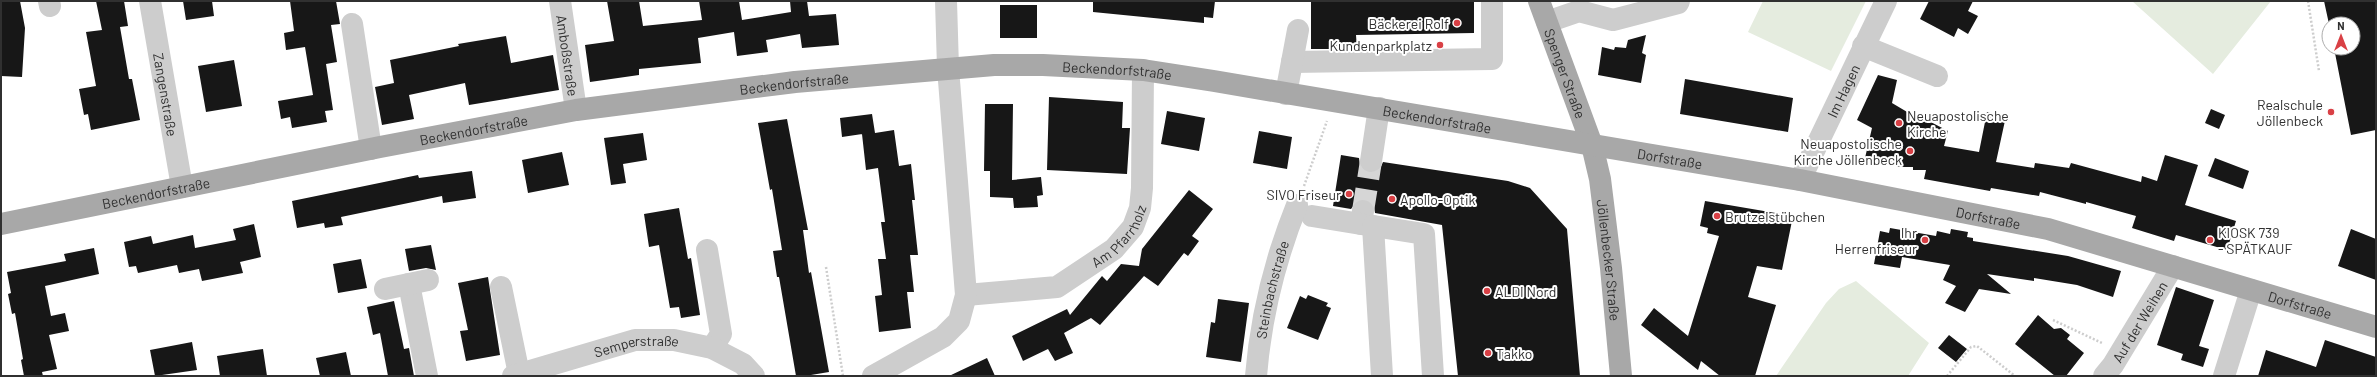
<svg xmlns="http://www.w3.org/2000/svg" width="2377" height="377" font-family="Barlow,sans-serif">
<style>
.green{fill:#e5ecdf}
.building{fill:#171717}
.lines{fill:none;stroke-linecap:round;stroke-linejoin:round}
.minor-tunnel{stroke:#d6d6d6;stroke-width:22;stroke-dasharray:22 11;stroke-linecap:butt}
.path{stroke:#cdcdcd;stroke-width:2.5;stroke-dasharray:2 2;stroke-linecap:butt}
.minor{stroke:#cdcdcd;stroke-width:22}
.major{stroke:#a8a8a8;stroke-width:22}
.poi-dot{fill:#d94045;stroke:#fff;stroke-width:1.5}
.labels{text-anchor:middle;dominant-baseline:central;stroke-width:4;stroke-linejoin:round;paint-order:stroke}
.poi-label{font-size:14px;fill:#303030;stroke:#fff;text-anchor:end}
.street-label{font-size:14px;fill:#303030;stroke:#fff}
</style>
<rect width="100%" height="100%" fill="#fff"/>
<!-- green -->
<path class="green" d="M 1763,1 L 1866,1 L 1831,71 L 1748,32 Z
M 2132,1 L 2271,1 L 2213,74 Z
M 1856,281 L 1929,343 L 1908,376 L 1776,376 L 1826,303 L 1839,289 Z"/>
<!-- building -->
<path class="building" d="M 1,1 L 20,1 L 25,28 L 22,77 L 1,76 Z
M 96,1 L 124,1 L 128,26 L 120,27 L 129,79 L 132,79 L 140,120 L 91,130 L 88,114 L 84,115 L 79,89 L 96,86 L 86,32 L 102,30 Z
M 183,1 L 212,1 L 214,16 L 186,20 Z
M 290,1 L 336,1 L 340,24 L 331,25 L 337,62 L 326,64 L 333,110 L 325,111 L 327,122 L 292,128 L 290,117 L 281,119 L 278,101 L 313,95 L 305,47 L 286,50 L 284,33 L 294,31 Z
M 607,1 L 639,1 L 643,26 L 702,20 L 699,1 L 739,1 L 742,20 L 791,12 L 790,1 L 807,1 L 809,16 L 836,14 L 839,45 L 802,48 L 800,34 L 766,40 L 768,52 L 737,56 L 734,32 L 698,38 L 701,63 L 639,69 L 639,75 L 590,82 L 585,45 L 614,41 Z
M 1093,1 L 1215,1 L 1213,18 L 1204,17 L 1204,23 L 1093,12 Z
M 1311,1 L 1474,1 L 1474,33 L 1356,35 L 1357,49 L 1311,49 Z
M 1929,1 L 1973,1 L 1968,11 L 1978,16 L 1968,34 L 1958,28 L 1954,37 L 1920,19 Z
M 2324,1 L 2376,1 L 2376,130 L 2351,135 L 2334,48 L 2353,48 L 2353,24 L 2329,24 Z
M 1000,5 L 1037,5 L 1037,38 L 1000,38 Z
M 1646,35 L 1642,53 L 1646,55 L 1641,83 L 1598,75 L 1602,47 L 1614,50 L 1615,47 L 1626,48 L 1628,40 Z
M 506,36 L 511,63 L 553,55 L 559,90 L 469,105 L 465,83 L 409,95 L 414,119 L 382,125 L 375,87 L 394,83 L 390,60 L 459,46 L 458,44 Z
M 234,60 L 242,106 L 206,112 L 198,66 Z
M 1878,75 L 1897,80 L 1892,103 L 1924,122 L 1925,119 L 1948,131 L 1944,146 L 1979,152 L 1987,112 L 2006,116 L 1996,162 L 2034,168 L 2035,163 L 2069,168 L 2071,163 L 2141,182 L 2142,176 L 2157,181 L 2165,155 L 2198,165 L 2185,205 L 2236,221 L 2227,250 L 2176,235 L 2174,241 L 2132,228 L 2136,216 L 2086,202 L 2086,204 L 2040,192 L 2039,196 L 1991,188 L 1990,191 L 1924,179 L 1926,170 L 1913,170 L 1913,167 L 1900,167 L 1865,158 L 1872,128 L 1857,120 Z
M 1685,79 L 1793,98 L 1788,132 L 1680,114 Z
M 1049,97 L 1123,102 L 1122,128 L 1130,128 L 1127,174 L 1047,170 Z
M 985,104 L 1013,104 L 1012,180 L 1041,177 L 1043,195 L 1037,196 L 1038,207 L 1014,208 L 1013,198 L 990,197 L 990,171 L 984,171 Z
M 2211,109 L 2225,115 L 2219,129 L 2205,123 Z
M 1167,111 L 1205,118 L 1199,151 L 1161,144 Z
M 872,114 L 875,133 L 894,130 L 899,166 L 911,164 L 915,200 L 912,200 L 918,255 L 910,255 L 914,292 L 907,292 L 911,328 L 879,332 L 875,296 L 882,295 L 878,259 L 886,259 L 881,222 L 885,222 L 878,168 L 866,170 L 862,134 L 869,133 L 842,137 L 840,118 Z
M 787,119 L 808,230 L 803,230 L 809,273 L 811,272 L 829,372 L 805,376 L 796,376 L 779,277 L 777,277 L 773,251 L 782,250 L 772,189 L 770,190 L 758,123 Z
M 1259,131 L 1292,137 L 1287,169 L 1253,163 Z
M 643,133 L 647,160 L 623,164 L 626,183 L 611,185 L 604,138 Z
M 562,152 L 569,185 L 528,193 L 522,160 Z
M 1341,155 L 1359,158 L 1360,166 L 1369,173 L 1375,173 L 1380,169 L 1383,162 L 1508,181 L 1530,188 L 1567,229 L 1580,376 L 1458,376 L 1442,225 L 1375,213 L 1374,206 L 1365,199 L 1358,200 L 1351,209 L 1333,206 Z
M 2215,158 L 2249,171 L 2243,189 L 2208,176 Z
M 472,171 L 476,198 L 443,203 L 442,196 L 341,217 L 343,225 L 325,228 L 324,223 L 297,228 L 292,201 L 418,175 L 419,178 Z
M 1189,190 L 1213,209 L 1192,236 L 1199,241 L 1188,256 L 1184,253 L 1158,286 L 1144,276 L 1100,325 L 1091,318 L 1064,333 L 1073,353 L 1055,361 L 1048,349 L 1023,361 L 1012,336 L 1067,309 L 1070,315 L 1102,276 L 1107,281 L 1121,264 L 1139,266 L 1142,249 Z
M 1705,201 L 1793,216 L 1782,270 L 1757,266 L 1748,297 L 1776,305 L 1755,376 L 1720,376 L 1701,361 L 1698,370 L 1641,325 L 1654,308 L 1688,336 L 1719,236 L 1707,233 L 1708,228 L 1700,226 Z
M 679,208 L 688,259 L 691,258 L 700,315 L 681,318 L 679,307 L 670,308 L 659,245 L 649,247 L 644,214 Z
M 254,224 L 261,257 L 240,262 L 243,273 L 202,281 L 199,269 L 179,273 L 177,265 L 138,273 L 136,266 L 129,267 L 124,242 L 151,236 L 153,244 L 193,235 L 195,248 L 236,240 L 233,229 Z
M 1890,228 L 1936,236 L 1937,231 L 1950,234 L 1951,229 L 1968,232 L 1967,237 L 1973,238 L 1973,241 L 2068,256 L 2121,271 L 2113,297 L 2077,285 L 2034,278 L 2034,281 L 1987,274 L 2011,294 L 1979,289 L 1965,312 L 1945,303 L 1956,286 L 1943,280 L 1950,265 L 1902,257 L 1900,268 L 1874,264 L 1880,231 L 1889,233 Z
M 2351,229 L 2376,239 L 2376,280 L 2338,266 Z
M 431,245 L 436,270 L 426,268 L 409,271 L 405,249 Z
M 94,248 L 99,274 L 45,286 L 51,316 L 65,313 L 69,331 L 49,335 L 57,369 L 42,372 L 43,376 L 24,376 L 21,360 L 23,359 L 15,313 L 12,314 L 8,294 L 11,293 L 7,272 L 66,261 L 64,254 Z
M 361,259 L 367,288 L 338,293 L 333,264 Z
M 488,277 L 500,355 L 466,361 L 460,331 L 468,330 L 458,283 Z
M 2176,287 L 2214,300 L 2199,346 L 2209,349 L 2203,367 L 2181,360 L 2183,354 L 2157,345 Z
M 1308,295 L 1328,303 L 1326,306 L 1331,308 L 1318,340 L 1287,328 L 1300,296 L 1306,299 Z
M 1218,299 L 1249,303 L 1241,362 L 1206,357 L 1211,322 L 1215,323 Z
M 394,301 L 404,349 L 409,348 L 414,376 L 388,376 L 380,333 L 373,335 L 367,307 Z
M 2038,315 L 2054,329 L 2061,328 L 2070,335 L 2067,339 L 2084,353 L 2066,376 L 2055,376 L 2015,344 Z
M 1949,335 L 1967,349 L 1956,362 L 1938,348 Z
M 2325,340 L 2376,357 L 2376,376 L 2258,376 L 2266,350 L 2316,367 Z
M 192,342 L 197,370 L 155,376 L 150,350 Z
M 263,349 L 267,376 L 220,376 L 217,356 Z
M 346,352 L 351,376 L 320,376 L 316,358 Z
M 987,358 L 995,376 L 949,376 Z"/>
<g class="lines">
<!-- minor-tunnel -->
<path class="minor-tunnel" d="M 1363,211 L 1371,161"/>
<!-- path -->
<path class="path" d="M 2308,1 L 2319,71
M 1304,186 L 1327,121
M 826,267 L 843,376
M 2053,320 L 2102,343
M 1947,376 L 1971,347 L 1977,346 L 2015,376"/>
<!-- minor -->
<g class="minor">
<path d="M 49,1 L 50,6"/>
<path id="s1" d="M 150,1 L 182,187"/>
<path id="s2" d="M 560,1 L 576,110"/>
<path d="M 1547,22 L 1579,11 L 1613,20 L 1678,3 L 1679,1"/>
<path d="M 352,24 L 371,149"/>
<path d="M 1863,46 L 1937,76"/>
<path d="M 1292,62 L 1492,59 L 1492,1"/>
<path d="M 1286,94 L 1298,30"/>
<path d="M 1371,161 L 1379,108"/>
<path id="s3" d="M 1800,180 L 1886,1"/>
<path d="M 1363,211 L 1361,224 L 1424,234 L 1433,376"/>
<path d="M 1312,216 L 1361,224"/>
<path d="M 1373,226 L 1382,376"/>
<path d="M 707,250 L 721,334 L 712,348"/>
<path d="M 409,284 L 427,376"/>
<path d="M 501,287 L 519,374"/>
<path d="M 385,289 L 428,280"/>
<path id="s4" d="M 966,295 L 1057,287 L 1114,249 L 1133,227 L 1140,208 L 1142,188 L 1143,70"/>
<path id="s5" d="M 513,376 L 635,340 L 674,340 L 712,348 L 743,364 L 754,376"/>
<path d="M 873,376 L 943,337 L 959,321 L 966,295 L 948,68 L 946,1"/>
<path id="s6" d="M 1256,376 C 1261,315 1274,262 1297,205"/>
<path id="s7" d="M 2104,376 L 2113,365 L 2173,266"/>
<path d="M 2224,376 L 2251,290"/>
</g>
<!-- major -->
<g class="major">
<path id="s8" d="M 1539,1 L 1592,145 L 1600,179 L 1611,268 L 1621,376"/>
<path id="s9" d="M 1,224 L 380,147 L 576,110 L 795,82 L 994,65 L 1043,65 L 1143,70 L 1214,81 L 1800,180 L 2048,229 L 2376,327"/>
</g>
</g>
<!-- markers -->
<g class="poi-dot">
<circle cx="1457" cy="23" r="4"/>
<circle cx="1440" cy="45" r="4"/>
<circle cx="2331" cy="112" r="4"/>
<circle cx="1899" cy="123" r="4"/>
<circle cx="1910" cy="151" r="4"/>
<circle cx="1349" cy="194" r="4"/>
<circle cx="1392" cy="199" r="4"/>
<circle cx="1717" cy="216" r="4"/>
<circle cx="1925" cy="240" r="4"/>
<circle cx="2210" cy="240" r="4"/>
<circle cx="1487" cy="291" r="4"/>
<circle cx="1488" cy="353" r="4"/>
</g>
<g class="labels">
<!-- poi labels -->
<g class="poi-label">
<text x="1449" y="23">Bäckerei Rolf</text>
<text x="1432" y="45">Kundenparkplatz</text>
<text x="2323" y="104">Realschule<tspan x="2323" dy="16">Jöllenbeck</tspan></text>
<text x="1907" y="115" text-anchor="start">Neuapostolische<tspan x="1907" dy="16">Kirche</tspan></text>
<text x="1902" y="143">Neuapostolische<tspan x="1902" dy="16">Kirche Jöllenbeck</tspan></text>
<text x="1341" y="194">SIVO Friseur</text>
<text x="1400" y="199" text-anchor="start">Apollo-Optik</text>
<text x="1725" y="216" text-anchor="start">Brutzelstübchen</text>
<text x="1917" y="232">Ihr<tspan x="1917" dy="16">Herrenfriseur</tspan></text>
<text x="2218" y="232" text-anchor="start">KIOSK 739<tspan x="2218" dy="16">- SPÄTKAUF</tspan></text>
<text x="1495" y="291" text-anchor="start">ALDI Nord</text>
<text x="1496" y="353" text-anchor="start">Takko</text>
</g>
<!-- street labels -->
<g class="street-label">
<text stroke="none"><textPath href="#s2" startOffset="55">Amboßstraße</textPath></text>
<text stroke="none"><textPath href="#s9" startOffset="1130">Beckendorfstraße</textPath></text>
<text stroke="none"><textPath href="#s8" startOffset="77">Spenger Straße</textPath></text>
<text stroke="none"><textPath href="#s9" startOffset="806">Beckendorfstraße</textPath></text>
<text stroke="none"><textPath href="#s3" startOffset="99">Im Hagen</textPath></text>
<text stroke="none"><textPath href="#s1" startOffset="95">Zangenstraße</textPath></text>
<text stroke="none"><textPath href="#s9" startOffset="1454">Beckendorfstraße</textPath></text>
<text stroke="none"><textPath href="#s9" startOffset="482">Beckendorfstraße</textPath></text>
<text stroke="none"><textPath href="#s9" startOffset="1690">Dorfstraße</textPath></text>
<text stroke="none"><textPath href="#s9" startOffset="158">Beckendorfstraße</textPath></text>
<text stroke="none"><textPath href="#s9" startOffset="2014">Dorfstraße</textPath></text>
<text stroke="none"><textPath href="#s4" startOffset="173">Am Pfarrholz</textPath></text>
<text stroke="none"><textPath href="#s8" startOffset="270">Jöllenbecker Straße</textPath></text>
<text stroke="none"><textPath href="#s6" startOffset="88">Steinbachstraße</textPath></text>
<text stroke="none"><textPath href="#s9" startOffset="2338">Dorfstraße</textPath></text>
<text stroke="none"><textPath href="#s7" startOffset="65">Auf der Weihen</textPath></text>
<text stroke="none"><textPath href="#s5" startOffset="128">Semperstraße</textPath></text>
</g>
</g>
<!-- border -->
<rect width="2377" height="377" fill="none" stroke="#303030" stroke-width="4"/>
<!-- north arrow -->
<g transform="translate(2341 36)"><circle r="19" fill="#ffffff" stroke="#acacac"/>
<path d="M0-3L7 15L0 10L-7 15Z" fill="#d94045"/>
<text y="-6" font-size="11" font-weight="bold" text-anchor="middle" fill="#303030">N</text>
</g>
</svg>
